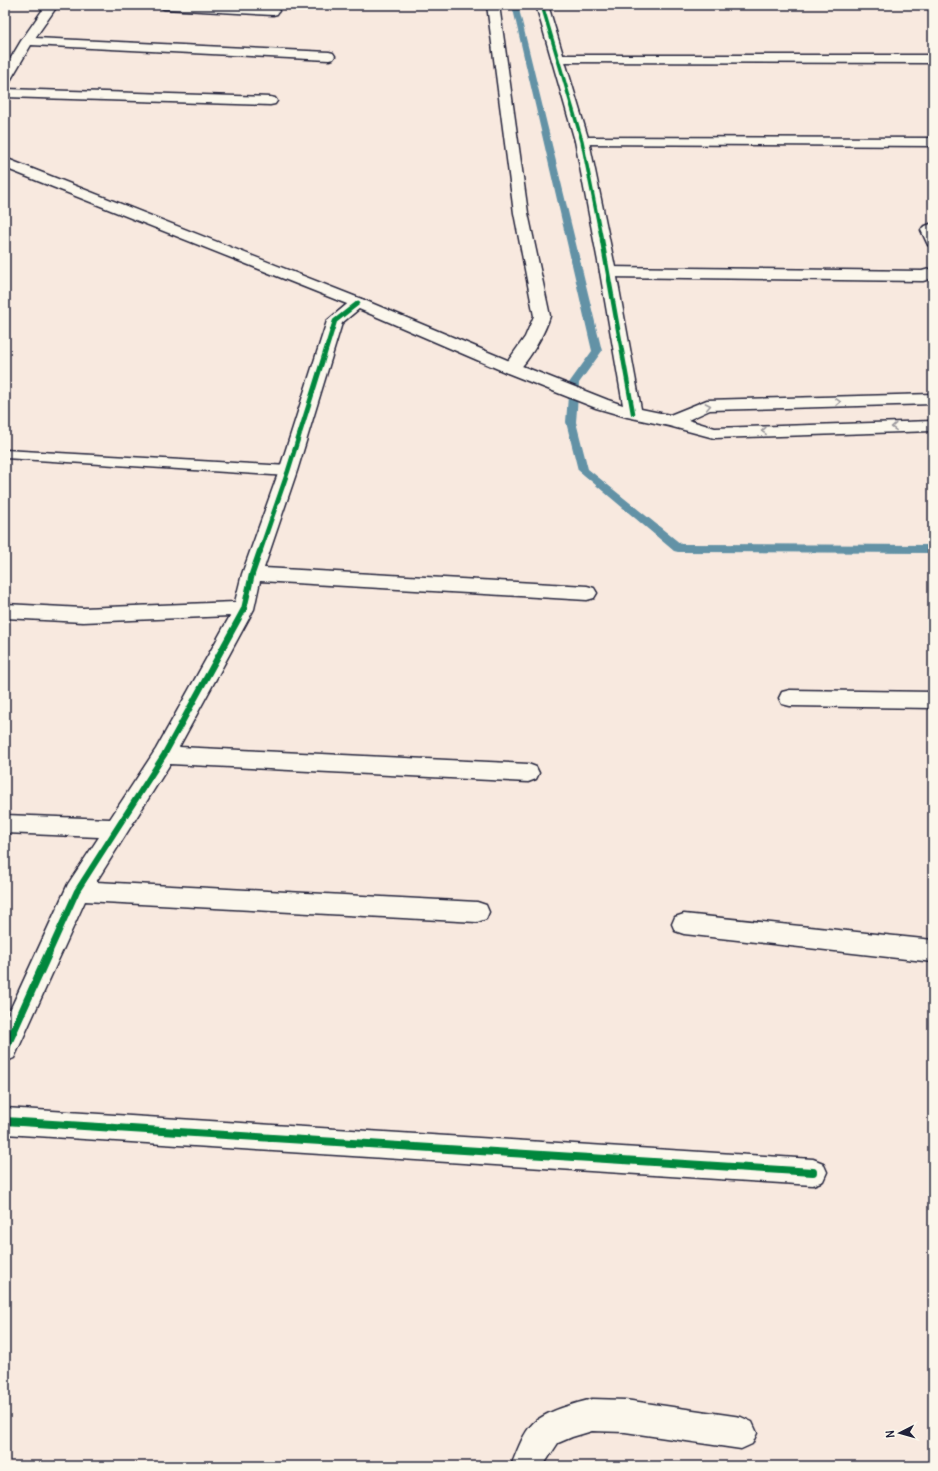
<svg xmlns="http://www.w3.org/2000/svg" width="938" height="1471" font-family="Delius,sans-serif">
<style>
.lines{fill:none;stroke-linecap:round;stroke-linejoin:round}
.stream{fill:#6392a6;fill-rule:evenodd}
.lane-casing{stroke:#22223b;stroke-width:3}
.street-casing{stroke:#22223b;stroke-width:3}
.secondary-casing{stroke:#22223b;stroke-width:3}
.lane{fill:#fbf7ec;fill-rule:evenodd}
.street{fill:#fbf7ec;fill-rule:evenodd}
.secondary{fill:#fbf7ec;fill-rule:evenodd}
.cycleway-far3-casing{stroke:#fbf7ec;stroke-width:5}
.cycleway-far2-casing{stroke:#fbf7ec;stroke-width:6}
.cycleway-far1-casing{stroke:#fbf7ec;stroke-width:8}
.cycleway-casing{stroke:#fbf7ec;stroke-width:10}
.cycleway-far3{stroke:#00873e;stroke-width:3.5}
.cycleway-far2{stroke:#00873e;stroke-width:4.5}
.cycleway-far1{stroke:#00873e;stroke-width:6}
.cycleway{stroke:#00873e;stroke-width:8}
.oneway{stroke:#99979c}
</style>
<rect width="100%" height="100%" fill="#f8e9df"/>
<filter id="ink" filterUnits="userSpaceOnUse"><feTurbulence type="fractalNoise" baseFrequency=".025" numOctaves="2"/><feDisplacementMap in="SourceGraphic" scale="8" xChannelSelector="R" yChannelSelector="G"/><feConvolveMatrix kernelMatrix="1 2 1 2 8 2 1 2 1" color-interpolation-filters="sRGB"/></filter>
<g filter="url(#ink)">
<g class="lines">
<!-- stream -->
<path class="stream" d="M 512,5 L 518,5 L 602,351 L 579,383 L 576,422 L 588,469 L 681,544 L 933,545 L 933,553 L 678,552 L 674,551 L 578,470 L 566,422 L 569,383 L 592,351 Z"/>
<defs>
<path id="lane" d="M 5,450 L 288,466 L 293,468 L 295,471 L 293,474 L 288,476 L 5,458 Z"/>
<path id="street" d="M 46,5 L 58,5 L 35,38 L 329,52 L 333,53 L 335,56 L 333,59 L 329,60 L 31,45 L 11,79 L 10,82 L 5,83 L 5,68 L 21,41 Z
M 158,5 L 228,5 L 273,7 L 277,8 L 279,11 L 277,14 L 273,15 L 164,9 L 160,7 Z
M 487,5 L 499,5 L 528,213 L 550,316 C 546,330 529,362 517,371 C 514,374 509,373 505,372 L 503,368 L 525,337 L 534,316 L 514,213 Z
M 559,55 L 933,55 L 933,63 L 555,62 L 553,59 L 555,56 Z
M 5,89 L 270,97 L 275,98 L 277,101 L 275,104 L 270,105 L 5,97 Z
M 582,137 L 933,138 L 933,146 L 577,144 L 575,141 L 577,138 Z
M 933,223 L 933,247 L 928,245 L 921,230 L 923,227 Z
M 608,267 L 922,271 L 933,268 L 933,278 L 923,281 L 608,277 L 603,275 L 600,272 L 603,269 Z
M 358,298 L 364,300 L 366,303 L 342,323 L 297,471 L 264,568 L 587,586 L 594,588 L 597,593 L 594,598 L 587,600 L 260,581 L 254,609 L 179,747 L 528,764 L 536,767 L 539,773 L 536,779 L 528,782 L 170,764 L 96,882 L 477,902 L 486,905 L 489,912 L 486,919 L 477,922 L 85,901 L 14,1058 L 5,1062 L 5,1021 L 68,884 L 99,837 L 5,833 L 5,815 L 110,819 L 156,749 L 230,616 L 83,622 L 5,618 L 5,604 L 83,608 L 235,602 L 242,574 L 279,471 L 327,321 L 352,300 Z
M 790,690 L 933,692 L 933,708 L 790,706 L 782,704 L 779,698 L 782,692 Z
M 684,914 L 933,940 L 933,962 L 684,934 L 675,931 L 672,924 L 675,917 Z
M 5,1108 L 813,1159 L 823,1163 L 827,1172 L 823,1181 L 813,1185 L 5,1134 Z
M 592,1399 L 625,1400 L 741,1417 L 752,1422 L 757,1433 L 752,1444 L 741,1449 L 625,1432 L 592,1431 L 572,1437 L 558,1443 L 543,1466 L 511,1466 C 517,1452 524,1429 537,1420 C 553,1409 574,1404 592,1399 Z"/>
<path id="secondary" d="M 536,5 L 548,5 L 589,141 L 616,272 L 641,409 L 670,415 L 707,400 L 933,394 L 933,404 L 710,410 L 688,420 L 715,428 L 933,421 L 933,431 L 714,438 L 669,426 L 627,417 L 596,408 L 505,372 L 352,306 L 5,168 L 5,159 L 10,160 L 364,300 L 517,364 L 608,400 L 623,405 L 600,272 L 575,141 Z"/>
</defs>
<!-- lane casing -->
<use href="#lane" class="lane-casing"/>
<!-- street casing -->
<use href="#street" class="street-casing"/>
<!-- secondary casing -->
<use href="#secondary" class="secondary-casing"/>
<!-- lane -->
<use href="#lane" class="lane"/>
<!-- street -->
<use href="#street" class="street"/>
<!-- secondary -->
<use href="#secondary" class="secondary"/>
<defs>
<path id="cycleway-far3" d="M 542,5 L 582,141 L 602,241"/>
<path id="cycleway-far2" d="M 602,240 L 633,413
M 260,552 L 288,471 L 335,321 L 358,303"/>
<path id="cycleway-far1" d="M 49,953 L 77,891 L 164,755 L 244,609 L 252,574 L 260,551"/>
<path id="cycleway" d="M 5,1050 L 49,952
M 5,1121 L 813,1172"/>
</defs>
<!-- cycleway-far3 casing -->
<use href="#cycleway-far3" class="cycleway-far3-casing"/>
<!-- cycleway-far2 casing -->
<use href="#cycleway-far2" class="cycleway-far2-casing"/>
<!-- cycleway-far1 casing -->
<use href="#cycleway-far1" class="cycleway-far1-casing"/>
<!-- cycleway casing -->
<use href="#cycleway" class="cycleway-casing"/>
<!-- cycleway-far3 -->
<use href="#cycleway-far3" class="cycleway-far3"/>
<!-- cycleway-far2 -->
<use href="#cycleway-far2" class="cycleway-far2"/>
<!-- cycleway-far1 -->
<use href="#cycleway-far1" class="cycleway-far1"/>
<!-- cycleway -->
<use href="#cycleway" class="cycleway"/>
</g>
<!-- one-way arrows -->
<defs><path id="oneway-chevron" d="M-2-3.5L2.5 0L-2 3.5" fill="none" stroke-width="1.6" stroke-linecap="round" stroke-linejoin="round"/></defs>
<g class="oneway">
<use href="#oneway-chevron" transform="translate(838 402) rotate(-2)"/>
<use href="#oneway-chevron" transform="translate(708 406) rotate(-11)"/>
<use href="#oneway-chevron" transform="translate(894 427) rotate(178)"/>
<use href="#oneway-chevron" transform="translate(764 431) rotate(178)"/>
</g>
</g>
<!-- margin -->
<rect width="938" height="1471" fill="none" stroke="#fbf7ec" stroke-width="20"/>
<rect x="10" y="10" width="918" height="1451" fill="none" stroke="#22223b" stroke-width="1.5" filter="url(#ink)"/>
<!-- north arrow -->
<g transform="translate(900 1433) rotate(264)" stroke="#fbf7ec" stroke-width="3" paint-order="stroke">
<path d="M0-3L7 15L0 10L-7 15Z" fill="#22223b"/>
<text y="-6" font-size="11" font-weight="bold" text-anchor="middle" fill="#22223b">N</text>
</g>
</svg>
